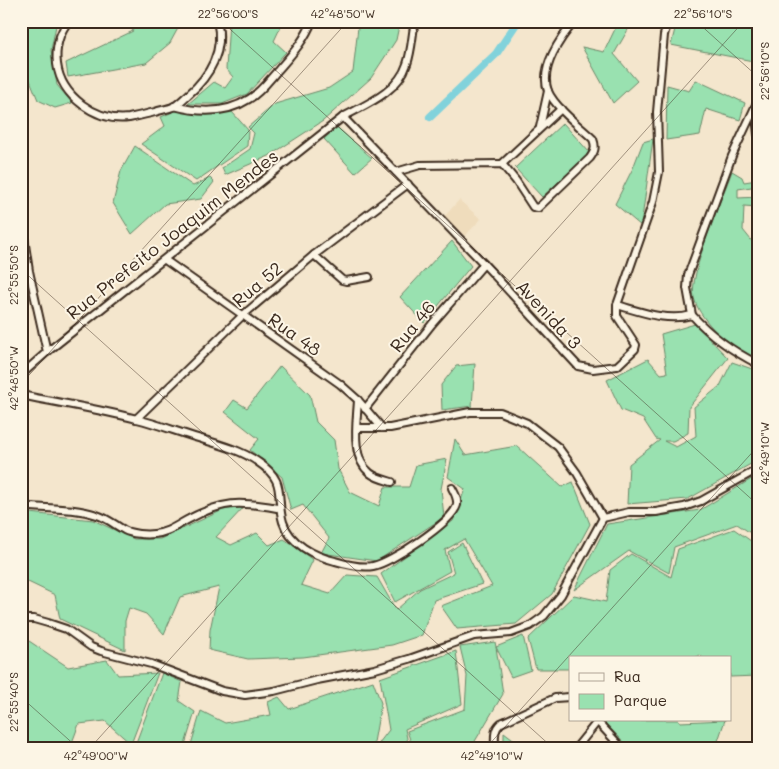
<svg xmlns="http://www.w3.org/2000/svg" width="779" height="769" font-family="Mali,sans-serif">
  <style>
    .built { fill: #efdcbc }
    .green { fill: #99e1b0; stroke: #6a8667 }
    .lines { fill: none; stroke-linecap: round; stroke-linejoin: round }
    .canal { stroke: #81d2db; stroke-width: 8 }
    .street-casing { stroke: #3b2a1e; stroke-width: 10 }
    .street { stroke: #fcf5e5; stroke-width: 6 }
    .ticks { fill: none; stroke: #3b2a1e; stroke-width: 1; stroke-opacity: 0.45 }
    .labels { text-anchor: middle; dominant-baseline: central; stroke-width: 4; stroke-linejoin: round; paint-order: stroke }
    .street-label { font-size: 18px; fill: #3b2a1e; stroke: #fcf5e5 }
    .neatline { fill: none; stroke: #3b2a1e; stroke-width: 2 }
    .ticks-label { font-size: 12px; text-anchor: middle; fill: #3b2a1e }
  </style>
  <rect width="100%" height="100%" fill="#f4e6cd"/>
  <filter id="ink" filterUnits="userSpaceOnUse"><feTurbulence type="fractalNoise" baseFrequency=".02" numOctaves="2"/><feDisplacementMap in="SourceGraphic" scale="10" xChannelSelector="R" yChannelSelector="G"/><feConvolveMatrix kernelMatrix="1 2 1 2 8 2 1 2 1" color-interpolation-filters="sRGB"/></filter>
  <g filter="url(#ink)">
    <polygon class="built" points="459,200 481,219 465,236 444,217"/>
    <g class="green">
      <polygon points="34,21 57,21 51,50 57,85 72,103 55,108 38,100 21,58 21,30 24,30"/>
      <polygon points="127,21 182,21 170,43 146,63 68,77 66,63 133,31"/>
      <polygon points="229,21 281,21 282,24 274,41 286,52 247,94 222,104 188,104 214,82 225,88 233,77 226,69"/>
      <polygon points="357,21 400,21 396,40 371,78 323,121 269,156 225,175 222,168 250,149 254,133 248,127 275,104 329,88 353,72 358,27"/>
      <polygon points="610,21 633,21 614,54 637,81 613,103 582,47 604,52 615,29"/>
      <polygon points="677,21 732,21 737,25 750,21 758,21 758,24 752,25 751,30 758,34 758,62 671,45"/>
      <polygon points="696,80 745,103 740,120 706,109 700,135 666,140 667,85 689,91"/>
      <polygon points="175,111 232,112 248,130 247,146 196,181 141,144 165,126 161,117"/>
      <polygon points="563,123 590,153 542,197 515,168"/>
      <polygon points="337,127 372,158 355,173 324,139"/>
      <polygon points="653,139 641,226 615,204 633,168 643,142"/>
      <polygon points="135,146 193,186 210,178 214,182 201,199 165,204 132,234 113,203 121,171"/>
      <path d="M732 171 742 177 744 182 757 180 758 186 738 189V198L758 197V207L744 206 743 230 755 245H758V359C741 354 729 345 717 333 707 322 698 312 694 298 688 275 723 196 732 171Z"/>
      <polygon points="452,241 471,266 424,323 400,297"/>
      <polygon points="695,324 728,358 689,407 688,433 673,441 664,441 676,447 696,436 694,407 720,386 732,362 758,371 758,460 688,499 627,504 629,464 660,440 656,439 643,419 621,410 607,380 648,359 661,374 667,373 661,334"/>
      <polygon points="475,364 472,406 442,410 441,385 456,366"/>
      <polygon points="280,366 310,395 316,422 334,440 338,469 350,492 379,506 385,487 409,487 416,465 447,459 441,489 444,517 377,561 321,553 329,538 303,505 291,510 282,477 250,450 259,439 225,412 234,400 247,408"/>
      <polygon points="455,439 465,455 517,446 562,487 573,482 590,524 552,594 516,624 457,629 441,606 492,586 464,539 445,550 450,571 395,602 381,574 453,521 465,489 448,477"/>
      <polygon points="758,475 758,538 737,524 674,547 669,573 629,551 574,590 607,524 700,510"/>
      <polygon points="244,507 216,537 231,545 257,533 269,545 284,539 313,560 301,585 330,594 347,575 377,577 396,610 420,589 454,573 448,552 462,543 482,584 434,600 422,635 392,645 303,657 248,659 209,650 210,630 219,587 180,597 164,634 146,614 129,608 125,621 125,650 60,619 55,595 26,581 21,564 21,512 93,520 134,539 160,539 223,510"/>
      <polygon points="734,529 758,546 758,676 730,677 730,658 703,658 700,655 695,658 570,658 570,669 536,669 528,639 574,595 606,602 610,570 631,554 671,577 678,549"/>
      <polygon points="523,636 531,670 511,677 496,647 503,694 471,748 413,748 407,731 465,709 467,676 460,647 495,642 496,647"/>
      <polygon points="26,639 68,667 107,660 118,675 158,673 131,744 105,721 79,724 70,748 21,748 21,643"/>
      <polygon points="456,651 462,704 405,729 409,748 382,748 379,743 389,730 380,678"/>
      <polygon points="162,673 182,682 179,701 195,712 184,748 134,748"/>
      <polygon points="373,681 381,703 373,748 190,748 201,711 225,723 271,715 268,702 279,697 289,709"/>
      <polygon points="601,720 679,720 680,722 725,720 718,741 701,746 700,748 630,748"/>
      <polygon points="504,732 525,748 504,748"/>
    </g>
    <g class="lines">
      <polyline class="canal" points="430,117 496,54 518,21"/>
      <g class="street-casing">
        <g id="street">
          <path d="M69 21C59 32 55 49 57 64 61 96 96 122 129 118 138 116 147 114 155 112 161 110 168 109 173 107 179 104 184 98 188 95 210 76 225 50 217 21"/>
          <polyline points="758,101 755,107 758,134"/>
          <path d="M174 106C200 113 226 114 249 99 261 92 270 79 279 69 292 54 305 40 312 21"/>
          <polyline points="343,117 484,264 578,366 593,369 617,366 635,349 636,345 617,316 617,305 653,202 659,172 657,112 664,35 668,21"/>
          <polyline points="540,127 548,91"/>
          <polyline points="21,146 21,161"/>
          <polyline points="502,164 561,109"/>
          <path d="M396 172 420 165 502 164 516 181 533 207 538 208 590 158C595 151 596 147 593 139 580 127 554 106 548 91 539 68 561 37 575 21"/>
          <polyline points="21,218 29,271 47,352"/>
          <polyline points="314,255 342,280 346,281 369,277"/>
          <polyline points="165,260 340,384 358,400 382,428"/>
          <path d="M617 305C642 312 667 322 692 315L687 288 688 275 732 156 755 107"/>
          <path d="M692 315C712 337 732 351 758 364"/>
          <path d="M21 375 47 352 343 117C367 104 398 92 407 64 412 50 412 35 415 21"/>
          <path d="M21 395C59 403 99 409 137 419 157 424 178 432 198 438 218 444 241 450 258 462 288 482 275 495 283 522 290 544 314 556 335 561 345 564 362 568 373 566 390 563 452 523 457 505 458 498 455 494 452 488"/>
          <path d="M358 400C357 422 350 457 370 473 376 478 385 480 392 482"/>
          <polyline points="365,409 432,324 484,264"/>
          <polyline points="136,419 242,316 314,255 408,184"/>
          <polyline points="357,428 390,428 470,412 500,412 527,423 558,447 577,473 603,518"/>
          <path d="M21 506C46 509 73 507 97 515 107 518 115 525 124 530 132 534 145 535 154 534 168 533 177 525 189 519 223 501 239 501 277 508L280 507"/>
          <polyline points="21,619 34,619 48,623 66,629 91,647 101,651 151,664 222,691 245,695 274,691 317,680 375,669 409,659 474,636 511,633 530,626 544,616 561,595 603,518 629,512 656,512 684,507 701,501 758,469"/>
          <polyline points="596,720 622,748"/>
          <path d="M495 748C495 738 493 730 501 723L555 698 570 697"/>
          <polyline points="576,748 597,722"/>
        </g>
      </g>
      <use href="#street" class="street"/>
    </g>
  </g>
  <path class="ticks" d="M221 21 758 505M696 21 758 77M21 269 553 748M21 384 348 21M21 697 78 748M90 748 744 21M486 748 758 446"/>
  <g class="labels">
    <g class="street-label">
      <text transform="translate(172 234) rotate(-38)">Rua Prefeito Joaquim Mendes</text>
      <text transform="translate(257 284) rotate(-40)">Rua 52</text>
      <text transform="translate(549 314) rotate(47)">Avenida 3</text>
      <text transform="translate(412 326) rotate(-51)">Rua 46</text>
      <text transform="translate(295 334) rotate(35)">Rua 48</text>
    </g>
  </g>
  <rect width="779" height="769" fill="none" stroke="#fcf5e5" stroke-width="55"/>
  <rect x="569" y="656" width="162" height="65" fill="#fcf5e5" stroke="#afa495"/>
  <rect x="579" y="673" width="25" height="8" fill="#fcf5e5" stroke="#afa495"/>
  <text x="614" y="682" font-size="15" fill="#3b2a1e">Rua</text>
  <rect x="579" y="694" width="25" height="15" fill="#99e1b0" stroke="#afa495"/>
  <text x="614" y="706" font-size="15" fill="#3b2a1e">Parque</text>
  <rect x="28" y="28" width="724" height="714" class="neatline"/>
  <g class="ticks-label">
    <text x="228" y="18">22°56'00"S</text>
    <text x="343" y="18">42°48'50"W</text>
    <text x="703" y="18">22°56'10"S</text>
    <text transform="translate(765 71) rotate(-90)" y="4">22°56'10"S</text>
    <text transform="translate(14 275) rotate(-90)" y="4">22°55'50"S</text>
    <text transform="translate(14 378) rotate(-90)" y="4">42°48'50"W</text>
    <text transform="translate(765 453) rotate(-90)" y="4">42°49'10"W</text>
    <text transform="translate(14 702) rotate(-90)" y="4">22°55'40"S</text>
    <text x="96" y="760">42°49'00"W</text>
    <text x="492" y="760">42°49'10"W</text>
  </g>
</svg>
